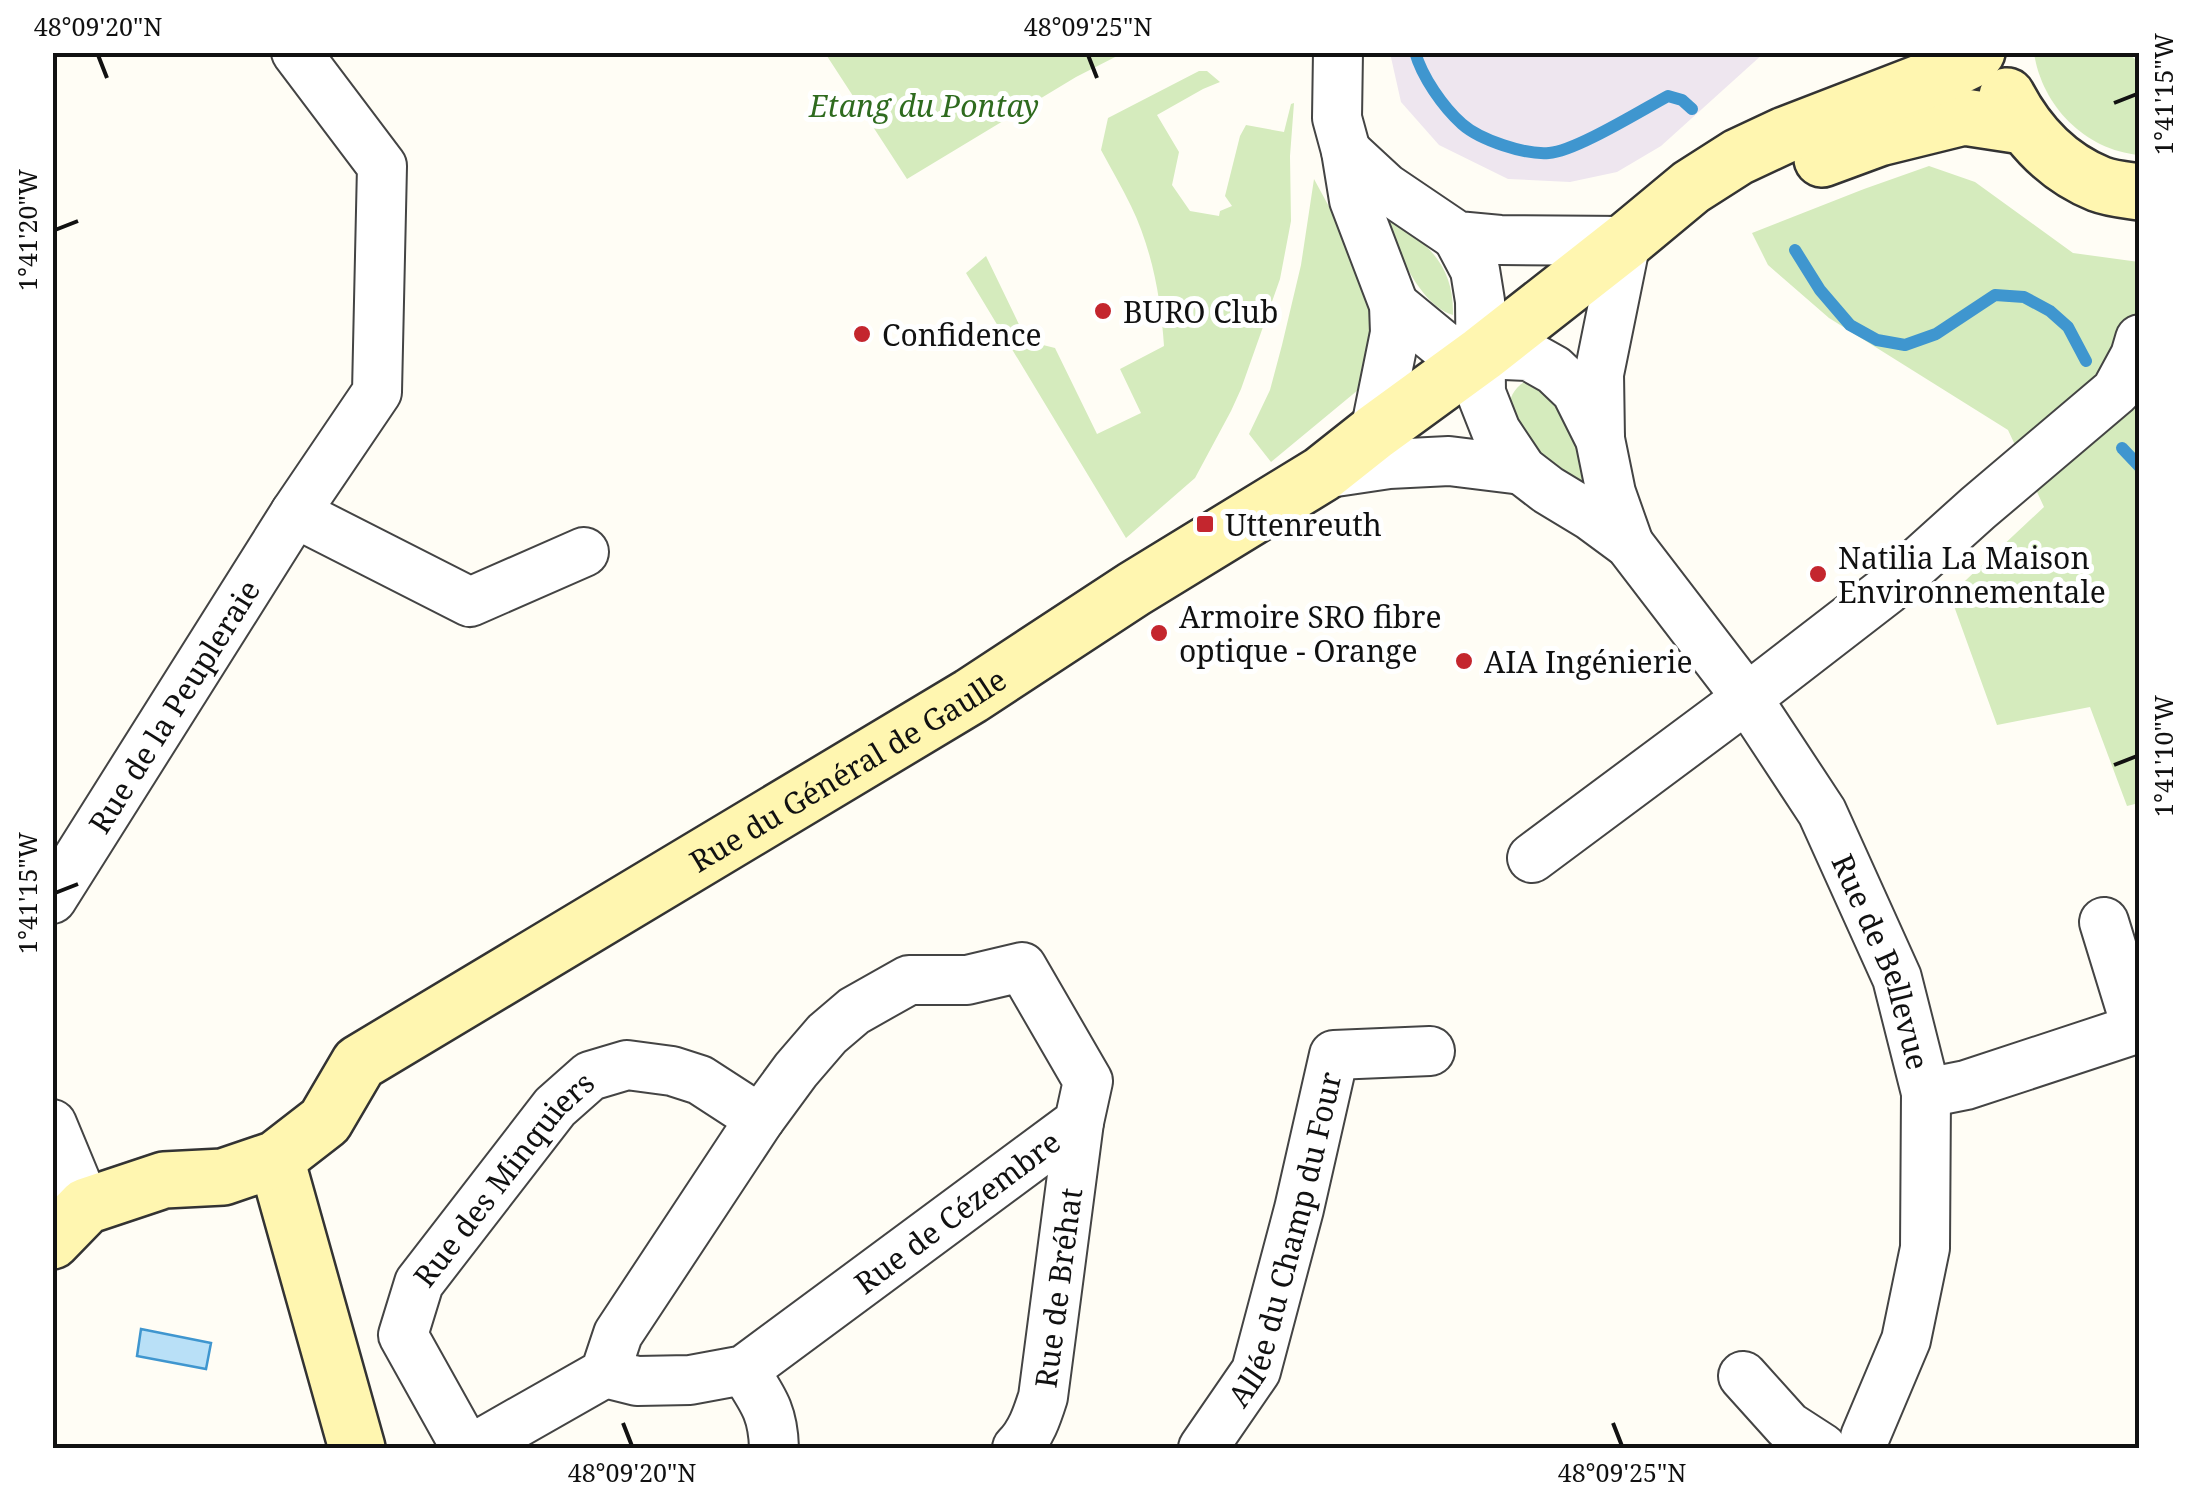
<svg xmlns="http://www.w3.org/2000/svg" width="2192" height="1501" font-family="'Noto Serif',serif">
  <style>
    .industrial { fill: #eee6ef }
    .green { fill: #d5ebbd }
    .water { fill: #b9e0f7; stroke: #3f96cf; stroke-width: 2.5 }
    .lines { fill: none; stroke-linecap: round; stroke-linejoin: round }
    .stream { stroke: #3f96cf; stroke-width: 12 }
    .street-casing { stroke: #444; stroke-width: 52 }
    .secondary-casing { stroke: #333; stroke-width: 60 }
    .street { stroke: #fff; stroke-width: 48 }
    .secondary { stroke: #fff6b0; stroke-width: 55 }
    .ticks { fill: none; stroke: #111; stroke-width: 4 }
    .poi-dot { fill: #c4262e; stroke: #fff; stroke-width: 4 }
    .labels { text-anchor: middle; dominant-baseline: central; stroke-width: 10; stroke-linejoin: round; paint-order: stroke }
    .park-label { font-size: 30px; font-style: italic; fill: #2f6b1f; stroke: #fff }
    .poi-label { font-size: 30px; fill: #111; stroke: #fff; text-anchor: start }
    .street-label { font-size: 30px; fill: #111; stroke: #fff }
    .neatline { fill: none; stroke: #111; stroke-width: 4 }
    .ticks-label { font-size: 25px; text-anchor: middle; fill: #111 }
  </style>
  <rect width="100%" height="100%" fill="#fffdf5"/>
  <polygon class="industrial" points="1390,53 1390,52 1764,53 1661,146 1617,172 1570,182 1508,179 1439,145 1401,102"/>
  <g class="green">
    <polygon points="825,53 1123,53 1076,77 907,179"/>
    <path d="M2034 53H2127L2139 62V155C2085 150 2042 106 2034 53Z"/>
    <path d="M1199 71H1207L1220 82 1203 89 1157 115 1179 152 1172 185 1190 211 1219 216 1220 211 1232 206 1225 196 1240 136 1246 125 1284 132 1291 104 1294 103 1290 156 1291 221 1280 279 1241 389 1231 411 1195 478 1126 538 966 273 986 256 1027 341 1055 348 1097 434 1141 413 1120 369 1164 346C1161 299 1152 249 1131 206 1122 187 1111 169 1101 150L1108 118Z"/>
    <polygon points="1929,166 1975,182 2073,253 2139,262 2139,803 2127,806 2090,707 1997,725 1950,595 2044,507 2008,430 1829,318 1768,265 1752,233 1864,189"/>
    <polygon points="1314,179 1366,275 1378,312 1374,369 1358,390 1271,462 1249,434 1270,390 1282,345 1301,265"/>
    <path d="M1389 217C1428 244 1454 265 1453 315 1420 305 1399 253 1387 224Z"/>
    <path d="M1524 382 1539 383 1562 401 1598 495C1576 481 1550 468 1530 450 1510 434 1498 399 1524 382Z"/>
  </g>
  <polygon class="water" points="141,1329 211,1343 206,1369 137,1356"/>
  <g class="lines">
    <g class="stream">
      <path d="M1415 52C1422 77 1443 107 1462 124 1480 140 1525 155 1549 153 1574 152 1642 110 1668 96L1682 100 1692 109"/>
      <polyline points="1795,250 1820,290 1850,325 1877,340 1905,345 1936,334 1995,295 2024,297 2050,311 2068,327 2086,361"/>
      <polyline points="2122,448 2140,467"/>
    </g>
    <g class="street-casing">
      <g id="street">
        <polyline points="1338,52 1337,118 1346,151 1354,200 1394,305 1395,333 1375,432"/>
        <polyline points="1346,151 1386,188 1457,236 1500,240 1626,241 1599,374 1600,439"/>
        <path id="s1" d="M1457 236 1475 270 1480 301 1481 393 1496 431 1522 470 1548 490 1591 516 1629 544 1747 698 1822 812 1897 978 1926 1093 1925 1248 1906 1340 1865 1437"/>
        <polyline points="1394,305 1445,347 1482,354 1529,356 1554,370 1576,391 1600,439 1611,493 1629,544"/>
        <polyline points="1322,474 1389,464 1449,461 1522,470"/>
        <polyline points="295,513 470,602 584,552"/>
        <polyline points="1532,858 1747,698 1887,590 1978,508 2116,391 2135,356 2140,339"/>
        <path id="s2" d="M52 899 295 513 377 392 382 166 296 52"/>
        <polyline points="1926,1093 1966,1085 2130,1031 2131,1010 2104,922"/>
        <polyline points="52,1124 86,1206"/>
        <path d="M744 1370C763 1400 773 1412 774 1448"/>
        <polyline points="1743,1376 1788,1426 1822,1448"/>
        <path id="s3" d="M466 1448 403 1335 419 1283 555 1107 590 1076 627 1065 672 1071 700 1080 760 1119"/>
        <polyline points="473,1448 605,1373 618,1334 760,1119 796,1070 827,1034 854,1011 909,980 967,980 1022,967 1088,1081 1079,1122 744,1370 690,1380 637,1381 605,1373"/>
        <path id="s4" d="M1017 1448C1031 1434 1037 1416 1043 1397L1079 1122"/>
        <path id="s5" d="M1203 1448 1256 1371 1299 1209 1334 1055 1430 1051"/>
      </g>
    </g>
    <g class="secondary-casing">
      <g id="secondary">
        <path d="M2007 96C2028 136 2057 167 2099 184 2112 189 2127 190 2140 192"/>
        <polyline points="1822,159 1879,138 1964,117 2023,126"/>
        <polyline points="276,1159 357,1448"/>
        <path id="s6" d="M52 1241 86 1206 164 1180 223 1177 276 1159 325 1121 359 1063 971 696 1134 589 1322 474 1375 432 1482 354 1626 241 1691 187 1738 157 1785 135 1938 76 1969 61 1977 52"/>
      </g>
    </g>
    <use href="#street" class="street"/>
    <use href="#secondary" class="secondary"/>
  </g>
  <path class="ticks" d="M98 55 107 78M1088 55 1097 78M2114 103 2137 94M55 230 78 221M2114 765 2137 756M55 893 78 884M623 1423 632 1446M1613 1423 1622 1446"/>
  <g class="poi-dot">
    <circle cx="1103" cy="311" r="10"/>
    <circle cx="862" cy="334" r="10"/>
    <rect x="1195" y="514" width="20" height="20" rx="5"/>
    <circle cx="1818" cy="574" r="10"/>
    <circle cx="1159" cy="633" r="10"/>
    <circle cx="1464" cy="661" r="10"/>
  </g>
  <g class="labels">
    <g class="park-label">
      <text x="924" y="105">Etang du Pontay</text>
    </g>
    <g class="poi-label">
      <text x="1123" y="311">BURO Club</text>
      <text x="882" y="334">Confidence</text>
      <text x="1225" y="524">Uttenreuth</text>
      <text x="1838" y="557">Natilia La Maison<tspan x="1838" dy="34">Environnementale</tspan></text>
      <text x="1179" y="616">Armoire SRO fibre<tspan x="1179" dy="34">optique - Orange</tspan></text>
      <text x="1484" y="661">AIA Ingénierie</text>
    </g>
    <g class="street-label">
      <text stroke="none"><textPath href="#s2" startOffset="228">Rue de la Peupleraie</textPath></text>
      <text stroke="none"><textPath href="#s6" startOffset="945">Rue du Général de Gaulle</textPath></text>
      <text stroke="none"><textPath href="#s1" startOffset="872">Rue de Bellevue</textPath></text>
      <text stroke="none"><textPath href="#s3" startOffset="318">Rue des Minquiers</textPath></text>
      <text transform="translate(957 1212) rotate(-37)">Rue de Cézembre</text>
      <text stroke="none"><textPath href="#s5" startOffset="228">Allée du Champ du Four</textPath></text>
      <text stroke="none"><textPath href="#s4" startOffset="168">Rue de Bréhat</textPath></text>
    </g>
  </g>
  <rect width="2192" height="1501" fill="none" stroke="#ffffff" stroke-width="110"/>
  <rect x="55" y="55" width="2082" height="1391" class="neatline"/>
  <g class="ticks-label">
    <text x="98" y="36">48°09'20"N</text>
    <text x="1088" y="36">48°09'25"N</text>
    <text transform="translate(2164 94) rotate(-90)" y="9">1°41'15"W</text>
    <text transform="translate(28 230) rotate(-90)" y="9">1°41'20"W</text>
    <text transform="translate(2164 756) rotate(-90)" y="9">1°41'10"W</text>
    <text transform="translate(28 893) rotate(-90)" y="9">1°41'15"W</text>
    <text x="632" y="1482">48°09'20"N</text>
    <text x="1622" y="1482">48°09'25"N</text>
  </g>
</svg>
